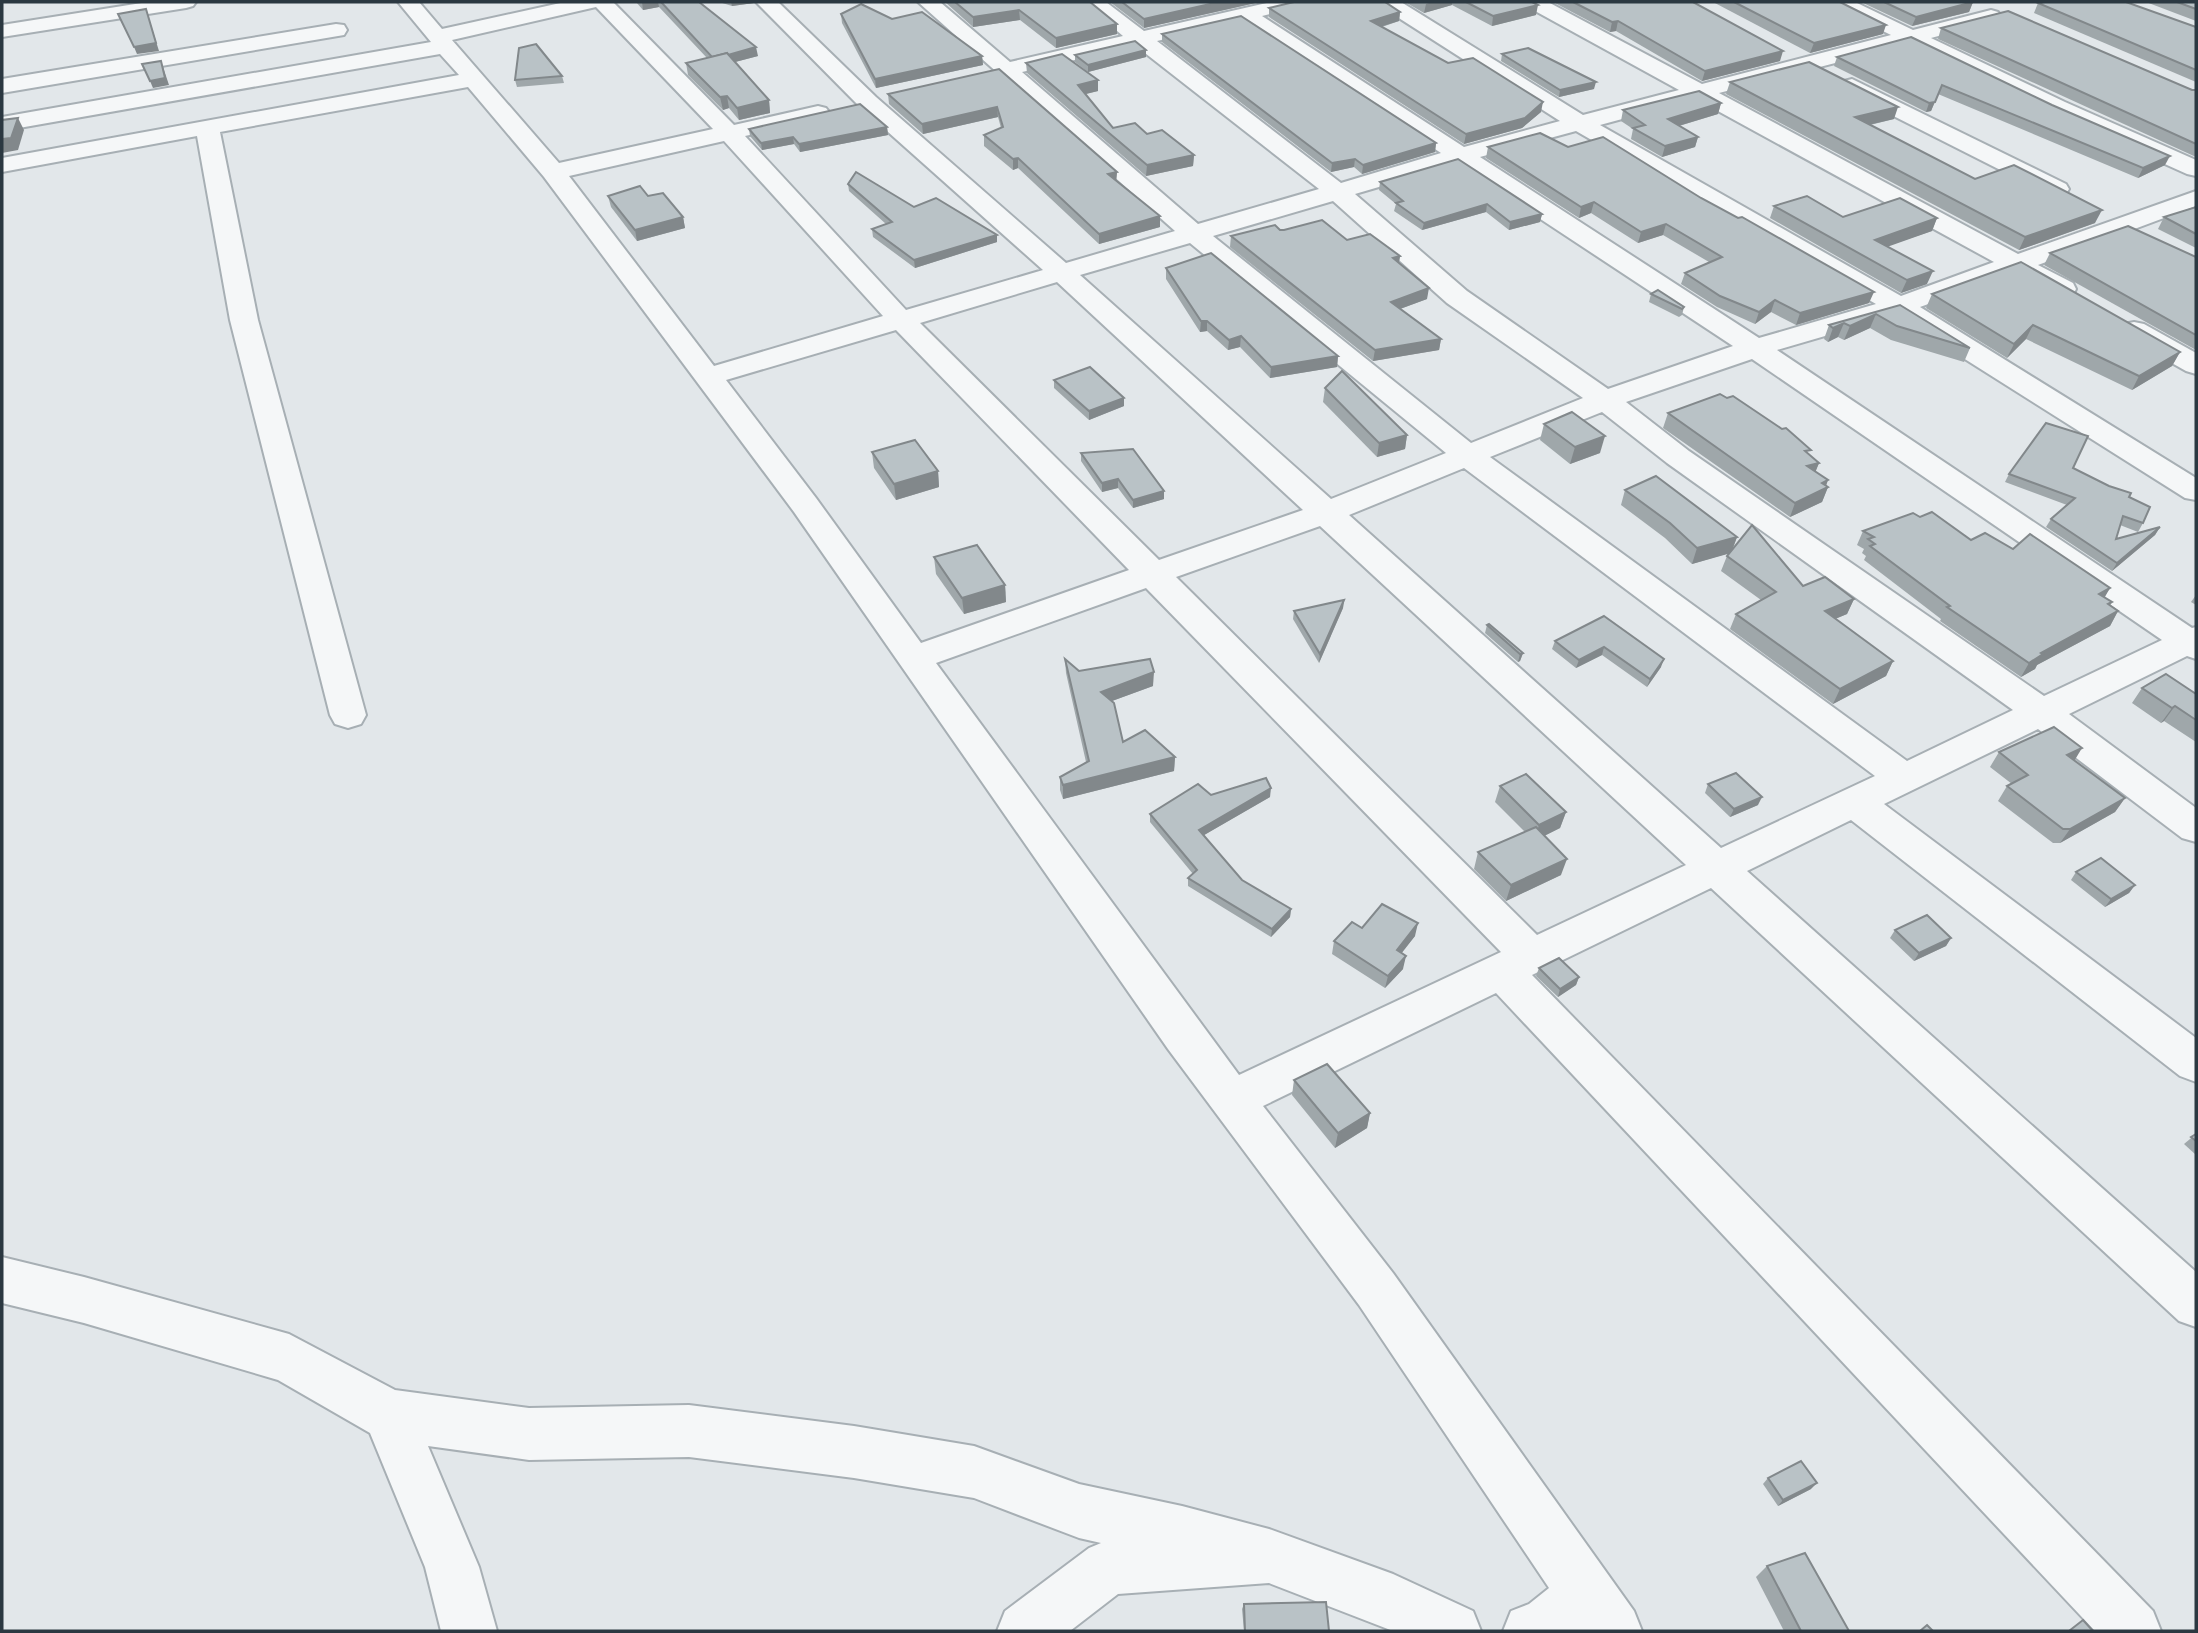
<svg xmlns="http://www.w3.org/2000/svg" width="2198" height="1633" font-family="'Fira Sans Condensed',sans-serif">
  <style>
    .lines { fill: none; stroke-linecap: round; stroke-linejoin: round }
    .street-casing { stroke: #a7afb4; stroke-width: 4 }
    .street { fill: #f5f7f8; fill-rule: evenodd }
    .wall { fill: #9fa7aa }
    .shaded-wall { fill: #82888b }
    .building { fill: #b9c2c6; stroke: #82888b; stroke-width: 2 }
  </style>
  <rect width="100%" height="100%" fill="#e2e7ea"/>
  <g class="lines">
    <g class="street-casing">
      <g id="street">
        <polygon points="148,2 196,2 193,6 186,8 2,37 2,25"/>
        <path d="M398 2H419L442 29 565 2H613L734 125 818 106 826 108 830 113 826 118 745 136 906 310 1043 270 860 107 756 2H778L876 97 1066 263 1175 231 918 2H940L1010 62 1123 36 1083 2H1106L1144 31 1271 2H1307L1304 6 1262 16 1464 147 1560 121 1380 6 1377 2H1401L1583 115 1679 90 1526 6 1523 2H1548L1702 84 1891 35 1832 6 1829 2H1855L1913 30 1991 10 1998 12 2001 16 1998 20 1931 38 2065 102 2196 160V176L2187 174 2049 112 1909 44 1719 93 2018 254 2196 191V206L2038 265 2073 283 2076 289 2073 295C2052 300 2032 283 2014 273L1920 307 2196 478V500L2185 498 1892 313 1890 317 1777 350 2192 628 2196 627V659L2187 656 2069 714 2196 808V842L2182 838 2038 729 1884 804 2196 1038V1082L2180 1076 1851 820 1747 871 2196 1272V1327L2179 1321 1711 888 1532 975 2153 1611 2161 1631H2095L1496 993 1263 1106 1393 1273 1634 1611 1642 1631H1503L1511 1611 1529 1604 1549 1588 1359 1305 1168 1049 794 512 544 177 468 87 220 132 258 320 366 715 361 724 348 728 335 724 330 715 230 320 197 136 2 172V158L459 75 440 54 2 131V117L431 42ZM596 7 713 129 559 163 452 40ZM1241 21 1441 153 1341 183 1157 41ZM1136 46 1319 189 1198 224 1022 72ZM1696 99 1994 262 1901 296 1600 125ZM1576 131 1876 304 1759 338 1480 157ZM724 141 883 316 714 366 569 176ZM1457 164 1733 346 1608 389 1467 291 1355 194ZM1333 201 1447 303 1583 398 1471 443 1213 236ZM1190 243 1446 453 1331 499 1080 275ZM1057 282 1303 510 1159 560 920 323ZM896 330 1129 570 921 643 816 498 726 380ZM1752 359 2162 640 2044 696 1689 451 1626 402ZM1602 412 1667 463 2013 710 1907 761 1490 457ZM1464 468 1875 776 1721 848 1349 515ZM1320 526 1686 865 1537 935 1176 577ZM1146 588 1501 952 1239 1075 936 663Z"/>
        <polygon points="336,24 344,25 347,30 344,35 2,93 2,79"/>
        <polygon points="1852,79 2066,184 2069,189 2066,194 2057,196 2048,194 1844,91 1841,86 1844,81"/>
        <polygon points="2134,322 2144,324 2196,353 2196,374 2186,371 2124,336 2120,330 2124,324"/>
        <polygon points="2,1257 84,1277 289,1334 395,1390 529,1408 689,1405 854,1426 974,1446 1079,1484 1182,1506 1269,1529 1393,1574 1473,1611 1481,1631 1393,1631 1269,1583 1118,1594 1070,1631 997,1631 1005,1611 1089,1548 1101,1543 1079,1538 974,1498 854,1478 689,1457 529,1460 428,1446 479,1567 497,1631 441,1631 425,1567 370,1433 278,1380 84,1323 2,1303"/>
      </g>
    </g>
    <use href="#street" class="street"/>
  </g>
  <g class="wall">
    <polygon points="636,2 699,2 758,56 735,62 769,100 770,113 739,120 729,108 723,110 688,75 686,63 707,58 659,7 643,10"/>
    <polygon points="719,2 754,2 754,3 732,6"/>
    <polygon points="945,2 1090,2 1117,34 1056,48 1020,20 973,27"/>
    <polygon points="1110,2 1260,2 1144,28"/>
    <polygon points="1405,2 1532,2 1536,15 1492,26 1452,5 1424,13"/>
    <polygon points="1553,2 1693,2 1780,61 1702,81 1616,31 1610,32"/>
    <polygon points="1713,2 1840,2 1883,34 1810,53"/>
    <polygon points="1861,2 1973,2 1969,12 1912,26"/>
    <polygon points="2146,2 2196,2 2196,21"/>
    <polygon points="2038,3 2196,27 2196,82 2034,13"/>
    <polygon points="1269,8 1400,12 1399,21 1382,27 1448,63 1541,112 1522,128 1464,144 1269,17"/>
    <polygon points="841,14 892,19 982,56 983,65 876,88 842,23"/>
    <polygon points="1941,28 2196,90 2196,157 1938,39"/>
    <polygon points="1162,34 1436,143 1435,152 1362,174 1354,167 1331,172 1162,42"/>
    <polygon points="1911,37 2165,165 2138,178 1938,94 1931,111 1926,112 1834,66 1837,57"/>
    <polygon points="1502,54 1594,89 1559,97 1501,61"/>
    <polygon points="1075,55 1146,57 1088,72 1075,62"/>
    <polygon points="1026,63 1098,91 1085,94 1113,128 1147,134 1194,155 1193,166 1146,176 1027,73"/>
    <polygon points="999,69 1117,172 1116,181 1160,216 1160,227 1099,244 1018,168 1013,170 984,146 984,135 1001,128 998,117 923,134 889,104 888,94"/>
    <polygon points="562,76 564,83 517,87 515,80"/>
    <polygon points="1730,82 1894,119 1870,125 1975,179 2095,223 2019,250 1726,94"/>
    <polygon points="1721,103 1718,114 1679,126 1698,137 1695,147 1662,157 1631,139 1633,129 1621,121 1623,110"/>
    <polygon points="887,127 888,135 800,152 794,144 762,150 750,136 749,129"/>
    <polygon points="1488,147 1869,303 1796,325 1771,312 1755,324 1717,307 1681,284 1685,273 1709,262 1663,235 1638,243 1591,213 1579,218 1486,158"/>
    <polygon points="1380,182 1542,214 1540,222 1509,230 1486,212 1422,230 1394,211 1396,204 1379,190"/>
    <polygon points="848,184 997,235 997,242 915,268 873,237 872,229 886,224 849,191"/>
    <polygon points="608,196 648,196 683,217 685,228 637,241 611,207"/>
    <polygon points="1774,206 1843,217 1937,218 1932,231 1887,246 1927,284 1901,293 1770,218"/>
    <polygon points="2196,207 2196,248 2158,229 2164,217"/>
    <polygon points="1280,230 1347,240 1400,256 1399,263 1427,299 1400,309 1441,339 1439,350 1373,361 1230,247 1231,236"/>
    <polygon points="2050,253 2196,257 2196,350 2044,265"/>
    <polygon points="1166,268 1338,356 1337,367 1270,378 1240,347 1228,350 1207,331 1200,332 1166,279"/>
    <polygon points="1651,294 1684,307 1682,315 1679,317 1649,302"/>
    <polygon points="1932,294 2180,352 2172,366 2132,390 2026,339 2007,358 1926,308"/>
    <polygon points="1900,305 1970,348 1964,362 1891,340 1870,328 1844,340 1838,337 1828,342 1824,339 1829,325"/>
    <polygon points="1054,380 1124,406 1089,420 1054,388"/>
    <polygon points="1325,388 1407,435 1405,449 1377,457 1323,402"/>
    <polygon points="1668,413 1809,455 1819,463 1815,472 1828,487 1822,502 1790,517 1663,428"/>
    <polygon points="1544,424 1600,453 1570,464 1540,440"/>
    <polygon points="872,452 938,471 939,487 896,500 874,468"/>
    <polygon points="1081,453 1164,491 1164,499 1133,508 1118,488 1102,492 1081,461"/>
    <polygon points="2073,468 2129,497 2143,523 2138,532 2120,525 2116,539 2160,527 2155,535 2112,571 2046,527 2051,519 2067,505 2005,482 2009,474"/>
    <polygon points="1625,490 1737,537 1733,548 1803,586 1854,599 1847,614 1835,619 1893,661 1886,676 1833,704 1730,629 1736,614 1761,600 1721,571 1727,556 1729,553 1692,564 1665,538 1621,505"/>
    <polygon points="1920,517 1971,540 2013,549 2110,588 2104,597 2112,602 2110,606 2118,611 2110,626 2037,665 2035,669 2021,677 1940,621 1941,619 1864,560 1866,556 1862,553 1864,549 1857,545 1863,531"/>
    <polygon points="934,557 1005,585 1006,602 964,614 936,574"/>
    <polygon points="2196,595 2196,605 2191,602"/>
    <polygon points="1344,600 1343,608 1319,663 1293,619 1294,611"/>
    <polygon points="1604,616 1661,667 1647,687 1602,655 1576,668 1552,649 1555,641"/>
    <polygon points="1487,625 1523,653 1520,661 1518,662 1485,633"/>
    <polygon points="1065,659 1079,671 1153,686 1112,701 1123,742 1175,757 1174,771 1063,799 1060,790 1060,777 1086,762 1066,673"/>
    <polygon points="2142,688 2196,694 2196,742 2164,721 2161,723 2132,703"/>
    <polygon points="1999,752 2074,760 2125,798 2115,812 2060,843 2053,843 1998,801 2007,786 2012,784 1990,767"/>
    <polygon points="1708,784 1758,805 1730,817 1705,793"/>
    <polygon points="1500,786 1566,812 1560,828 1544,836 1561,875 1506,901 1474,869 1478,852 1525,832 1495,802"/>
    <polygon points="1211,795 1270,797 1204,835 1242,880 1291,909 1290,917 1271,937 1188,886 1188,878 1193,874 1150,822 1150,814"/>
    <polygon points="2076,872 2135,885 2129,893 2105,907 2071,880"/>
    <polygon points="1362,928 1415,936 1401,953 1403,969 1385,988 1332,954 1334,941"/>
    <polygon points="1895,930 1951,938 1946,946 1914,961 1890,938"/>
    <polygon points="1539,968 1579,977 1576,985 1558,997 1536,976"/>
    <polygon points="1294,1080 1370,1113 1367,1128 1335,1148 1292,1095"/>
    <polygon points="2196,1134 2196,1155 2184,1144"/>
    <polygon points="1768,1478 1811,1489 1778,1506 1763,1484"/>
    <polygon points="1767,1566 1849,1631 1784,1631 1756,1577"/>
    <polygon points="1244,1604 1329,1631 1244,1631 1242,1609"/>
  </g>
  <g class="shaded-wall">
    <polygon points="642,2 658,2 659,7 643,10"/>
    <polygon points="731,2 754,2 754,3 732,6"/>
    <polygon points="1219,2 1260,2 1144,28 1144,19"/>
    <polygon points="1432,2 1452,2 1452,5 1424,13 1426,4"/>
    <polygon points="1973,2 1969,12 1912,26 1916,17"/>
    <polygon points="1538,5 1536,15 1492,26 1493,16"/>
    <polygon points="146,9 159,51 137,54 134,47"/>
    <polygon points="1019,10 1020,20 973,27 973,17"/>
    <polygon points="1400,12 1399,21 1370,30 1371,21"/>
    <polygon points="1618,21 1616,31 1610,32 1612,22"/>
    <polygon points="1117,24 1117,34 1056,48 1056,38"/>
    <polygon points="1886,25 1883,34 1810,53 1814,43"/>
    <polygon points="756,47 758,56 716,67 714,58"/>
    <polygon points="1146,50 1146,57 1088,72 1088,65"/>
    <polygon points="1783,51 1780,61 1702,81 1705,71"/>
    <polygon points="982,56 983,65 876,88 875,79"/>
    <polygon points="161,61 169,85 153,88 150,81"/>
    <polygon points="1098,80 1098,91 1078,96 1078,85"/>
    <polygon points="1596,82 1594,89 1559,97 1560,90"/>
    <polygon points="1942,85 1931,111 1926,112 1929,103"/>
    <polygon points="727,96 729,108 723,110 720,97"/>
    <polygon points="769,100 770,113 739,120 737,108"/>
    <polygon points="1543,102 1541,112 1522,128 1464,144 1466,134"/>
    <polygon points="1721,103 1718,114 1665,130 1668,119"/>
    <polygon points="997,107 998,117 923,134 922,124"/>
    <polygon points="1898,107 1894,119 1851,129 1855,117"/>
    <polygon points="18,118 24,130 18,150 2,153 2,139"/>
    <polygon points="887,127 888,135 800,152 799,144"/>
    <polygon points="793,137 794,144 762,150 761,143"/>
    <polygon points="1698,137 1695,147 1662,157 1665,146"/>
    <polygon points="1436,143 1435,152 1362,174 1363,165"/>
    <polygon points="1194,155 1193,166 1146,176 1147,165"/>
    <polygon points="2170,156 2165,165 2138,178 2143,168"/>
    <polygon points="1018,158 1018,168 1013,170 1013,159"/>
    <polygon points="1355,159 1354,167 1331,172 1332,163"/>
    <polygon points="1117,172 1116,183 1108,174"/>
    <polygon points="1594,202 1591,213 1579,218 1581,207"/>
    <polygon points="1487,204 1486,212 1422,230 1424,223"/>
    <polygon points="2102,210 2095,223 2019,250 2025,237"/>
    <polygon points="1542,214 1540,222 1509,230 1510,222"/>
    <polygon points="1160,216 1160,227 1099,244 1099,234"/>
    <polygon points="683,217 685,228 637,241 635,230"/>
    <polygon points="1937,218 1932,231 1870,253 1875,240"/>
    <polygon points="1666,224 1663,235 1638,243 1641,232"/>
    <polygon points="997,235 997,242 915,268 914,260"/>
    <polygon points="1400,256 1398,267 1393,258"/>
    <polygon points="1933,271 1927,284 1901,293 1907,280"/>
    <polygon points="1429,288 1427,299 1389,313 1391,302"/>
    <polygon points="1874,292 1869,303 1796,325 1800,313"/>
    <polygon points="1775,300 1771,312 1755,324 1759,312"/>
    <polygon points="1876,314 1870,328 1844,340 1850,326"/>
    <polygon points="1201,321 1207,321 1207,331 1200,332"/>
    <polygon points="1844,323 1838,337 1828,342 1833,328"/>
    <polygon points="2033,325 2026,339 2007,358 2014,344"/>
    <polygon points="1241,336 1240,347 1228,350 1229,340"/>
    <polygon points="1441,339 1439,350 1373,361 1375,350"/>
    <polygon points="2180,352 2172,366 2132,390 2139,376"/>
    <polygon points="1338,356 1337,367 1270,378 1271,367"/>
    <polygon points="1124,398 1124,406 1089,420 1089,411"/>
    <polygon points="1407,435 1405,449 1377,457 1379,443"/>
    <polygon points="1605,436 1600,453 1570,464 1575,447"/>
    <polygon points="1819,463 1813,478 1807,466"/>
    <polygon points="938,471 939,487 896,500 894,484"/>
    <polygon points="1118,479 1118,488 1102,492 1102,483"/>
    <polygon points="1828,480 1825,489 1828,487 1822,502 1790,517 1795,503 1822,483"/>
    <polygon points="1164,491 1164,499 1133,508 1133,500"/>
    <polygon points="2160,527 2155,535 2112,571 2117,563"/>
    <polygon points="1737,537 1731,553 1692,564 1697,548"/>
    <polygon points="1005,585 1006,602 964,614 962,598"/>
    <polygon points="2110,588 2102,602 2099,594"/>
    <polygon points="1854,599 1847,614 1818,626 1825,611"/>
    <polygon points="1344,600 1343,608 1319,663 1320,654"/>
    <polygon points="2118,611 2110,626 2037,665 2035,669 2021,677 2029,663 2041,653"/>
    <polygon points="1604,647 1602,655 1576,668 1579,660"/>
    <polygon points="1523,653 1520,661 1518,662 1520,654"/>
    <polygon points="1664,659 1661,667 1647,687 1650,679"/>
    <polygon points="1893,661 1886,676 1833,704 1840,689"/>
    <polygon points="1154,672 1153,686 1101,705 1101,692"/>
    <polygon points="2175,706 2164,721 2161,723 2172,708"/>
    <polygon points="2082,748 2073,763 2067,755"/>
    <polygon points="1175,757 1174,771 1063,799 1063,785"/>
    <polygon points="1271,788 1270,797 1199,838 1199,830"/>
    <polygon points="1762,797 1758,805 1730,817 1734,809"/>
    <polygon points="2125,798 2115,812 2060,843 2070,829"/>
    <polygon points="1566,812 1560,828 1534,841 1539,825"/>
    <polygon points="1567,859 1561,875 1506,901 1511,885"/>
    <polygon points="2135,885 2129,893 2105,907 2111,899"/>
    <polygon points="1291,909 1290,917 1271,937 1272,929"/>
    <polygon points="1418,923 1415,936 1394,963 1397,950"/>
    <polygon points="1951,938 1946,946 1914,961 1919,953"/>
    <polygon points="1406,956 1403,969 1385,988 1388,976"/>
    <polygon points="1579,977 1576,985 1558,997 1560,989"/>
    <polygon points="1370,1113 1367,1128 1335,1148 1338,1133"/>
    <polygon points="1817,1483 1811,1489 1778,1506 1783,1500"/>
  </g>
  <g class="building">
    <polygon points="661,2 699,2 756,47 728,55 727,53 712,57"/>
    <polygon points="955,2 1090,2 1117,24 1056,38 1019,10 973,17"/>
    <polygon points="1122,2 1219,2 1144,19"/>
    <polygon points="1294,2 1385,2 1400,12 1371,21 1448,63 1473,58 1543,102 1525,118 1466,134 1269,8"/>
    <polygon points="1466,2 1532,2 1538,5 1493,16"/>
    <polygon points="1573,2 1693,2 1783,51 1705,71 1618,21 1612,22"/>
    <polygon points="1734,2 1840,2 1886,25 1814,43"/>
    <polygon points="1884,2 1973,2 1916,17"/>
    <polygon points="2045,2 2126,2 2196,27 2196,70 2038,3"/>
    <polygon points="2177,2 2196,2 2196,9"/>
    <polygon points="861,4 892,19 922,12 982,56 875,79 841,14"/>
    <polygon points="146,9 156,43 134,47 118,14"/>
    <polygon points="2008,11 2192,90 2196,90 2196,144 1941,28"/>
    <polygon points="1241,16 1436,143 1363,165 1355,159 1332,163 1162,34"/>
    <polygon points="1911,37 2052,105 2170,156 2143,168 1942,85 1935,102 1929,103 1837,57"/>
    <polygon points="1135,41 1146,50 1088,65 1075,55"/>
    <polygon points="536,44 562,76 515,80 519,48"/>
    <polygon points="1528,48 1596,82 1560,90 1502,54"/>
    <polygon points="727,53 769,100 737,108 727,96 720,97 686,63"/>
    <polygon points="1062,54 1098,80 1078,85 1113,128 1135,123 1147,134 1162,130 1194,155 1147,165 1026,63"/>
    <polygon points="161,61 165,78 150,81 142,64"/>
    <polygon points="1809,62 1898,107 1855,117 1975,179 2014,165 2102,210 2025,237 1730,82"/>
    <polygon points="999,69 1117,172 1108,174 1160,216 1099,234 1018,158 1013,159 984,135 1003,127 997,107 922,124 888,94"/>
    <polygon points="1699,91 1721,103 1668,119 1698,137 1665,146 1633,128 1645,125 1623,110"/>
    <polygon points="860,104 887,127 799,144 793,137 761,143 749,129"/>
    <polygon points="18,118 11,138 2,139 2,120"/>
    <polygon points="1540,133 1568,147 1603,137 1701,198 1738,218 1742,217 1874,292 1800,313 1775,300 1759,312 1720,296 1685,273 1722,257 1666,224 1641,232 1594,202 1581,207 1488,147"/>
    <polygon points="1458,159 1542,214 1510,222 1487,204 1424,223 1396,203 1403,201 1380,182"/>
    <polygon points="856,172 914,207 936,198 997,235 914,260 872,229 892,222 848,184"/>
    <polygon points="640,186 648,196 663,193 683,217 635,230 608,196"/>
    <polygon points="1807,196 1843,217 1900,198 1937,218 1875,240 1933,271 1907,280 1774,206"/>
    <polygon points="2196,207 2196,234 2164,217"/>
    <polygon points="1322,220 1347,240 1370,234 1400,256 1393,258 1429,288 1391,302 1441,339 1375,350 1231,236 1275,225 1280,230 1284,230"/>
    <polygon points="2128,226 2196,257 2196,335 2050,253"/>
    <polygon points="1211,253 1338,356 1271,367 1241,336 1229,340 1207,321 1201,321 1166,268"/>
    <polygon points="2021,262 2180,352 2139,376 2033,325 2014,344 1932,294"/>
    <polygon points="1658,290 1684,307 1682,309 1651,294"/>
    <polygon points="1900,305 1970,348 1897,326 1876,314 1850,326 1844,323 1833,328 1829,325"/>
    <polygon points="1090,367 1124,398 1089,411 1054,380"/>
    <polygon points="1342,371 1407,435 1379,443 1325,388"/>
    <polygon points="1720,394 1727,398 1733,396 1782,429 1786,428 1811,450 1805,451 1819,463 1807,466 1828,480 1822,483 1828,487 1795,503 1668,413"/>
    <polygon points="1572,412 1605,436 1575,447 1544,424"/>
    <polygon points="2046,423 2088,436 2073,468 2109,486 2131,493 2129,497 2150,507 2143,523 2123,516 2116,539 2160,527 2117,563 2051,519 2075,498 2009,474"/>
    <polygon points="915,440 938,471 894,484 872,452"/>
    <polygon points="1133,449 1164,491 1133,500 1118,479 1102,483 1081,453"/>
    <polygon points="1656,476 1737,537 1697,548 1670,523 1625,490"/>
    <polygon points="1932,512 1971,540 1985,533 2013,549 2030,534 2110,588 2099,594 2112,602 2108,604 2118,611 2041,653 2043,654 2029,663 1947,607 1950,606 1870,546 1875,544 1868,539 1874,537 1863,531 1913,513 1920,517"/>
    <polygon points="1752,525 1803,586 1825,577 1854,599 1825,611 1893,661 1840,689 1736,614 1776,592 1727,556"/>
    <polygon points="977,545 1005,585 962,598 934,557"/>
    <polygon points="1344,600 1320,654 1294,611"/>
    <polygon points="1604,616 1664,659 1650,679 1604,647 1579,660 1555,641"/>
    <polygon points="1489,624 1523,653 1520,654 1487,625"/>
    <polygon points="1065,659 1079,671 1150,659 1154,672 1101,692 1114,703 1123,742 1145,730 1175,757 1063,785 1060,777 1089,761"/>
    <polygon points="2166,674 2196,694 2196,720 2175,706 2172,708 2142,688"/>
    <polygon points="2054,727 2082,748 2067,755 2125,798 2070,829 2063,829 2007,786 2028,775 1999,752"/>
    <polygon points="1736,773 1762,797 1734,809 1708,784"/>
    <polygon points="1526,774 1566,812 1539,825 1500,786"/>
    <polygon points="1266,778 1271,788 1199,830 1242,880 1291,909 1272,929 1188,878 1197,870 1150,814 1198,784 1211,795"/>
    <polygon points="1536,827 1567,859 1511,885 1478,852"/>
    <polygon points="2101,858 2135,885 2111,899 2076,872"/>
    <polygon points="1382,904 1418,923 1397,950 1406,956 1388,976 1334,941 1352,922 1362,928"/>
    <polygon points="1927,915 1951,938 1919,953 1895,930"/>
    <polygon points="1559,958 1579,977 1560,989 1539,968"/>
    <polygon points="1327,1064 1370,1113 1338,1133 1294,1080"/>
    <polygon points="2196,1134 2196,1141 2191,1137"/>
    <polygon points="1801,1461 1817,1483 1783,1500 1768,1478"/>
    <polygon points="1805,1553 1849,1631 1801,1631 1767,1566"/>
    <polygon points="1326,1602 1329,1631 1245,1631 1244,1604"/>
    <polygon points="2083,1620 2093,1631 2069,1631"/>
    <polygon points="1927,1625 1933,1631 1920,1631"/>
  </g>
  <rect width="2198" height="1633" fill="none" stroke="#2b3841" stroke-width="7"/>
</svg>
